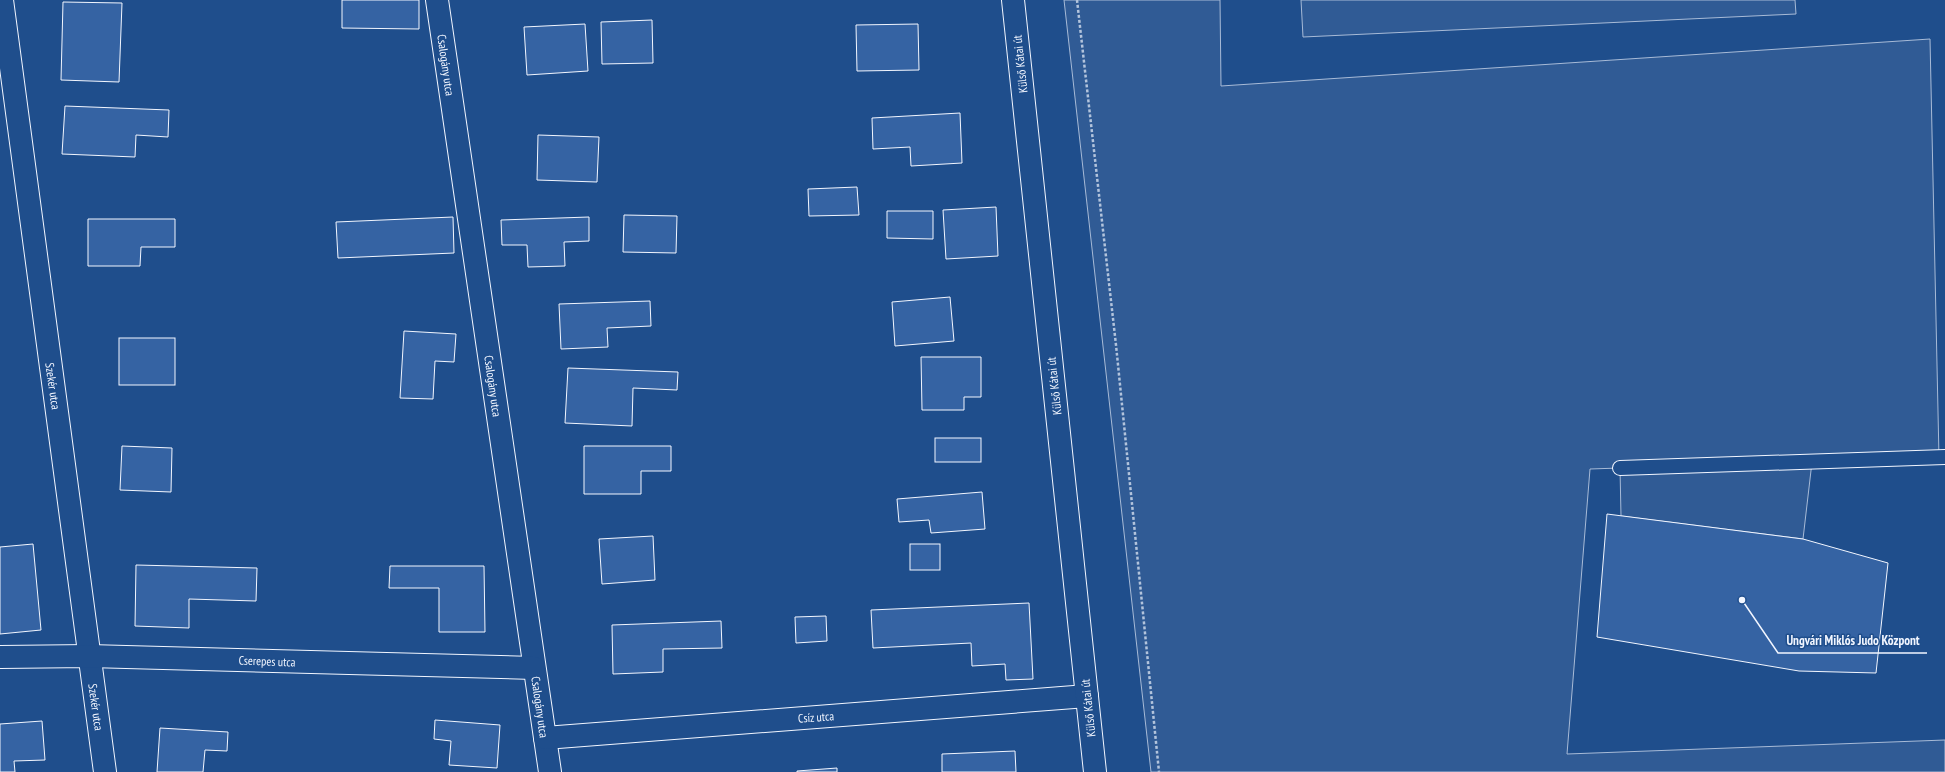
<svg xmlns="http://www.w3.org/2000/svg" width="1945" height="772" font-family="'PT Sans Narrow',sans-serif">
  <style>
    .built { fill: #305b95; stroke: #a8bbd7 }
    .building { fill: #3563a3; stroke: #f2f6ff }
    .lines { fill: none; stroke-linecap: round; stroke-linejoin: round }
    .service-casing { stroke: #f2f6ff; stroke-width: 16 }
    .minor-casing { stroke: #f2f6ff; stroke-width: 24 }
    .secondary-casing { stroke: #f2f6ff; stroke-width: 24 }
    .path { stroke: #b3c4dc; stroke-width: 2.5; stroke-dasharray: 3 2; stroke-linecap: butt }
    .service { stroke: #1f4e8c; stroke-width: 14 }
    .minor { stroke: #1f4e8c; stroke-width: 22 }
    .secondary { stroke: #1f4e8c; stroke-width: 22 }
    .labels { text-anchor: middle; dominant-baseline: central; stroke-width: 3; stroke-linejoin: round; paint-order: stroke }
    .street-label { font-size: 12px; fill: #f2f6ff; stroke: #1f4e8c }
    .leader { fill: none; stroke: #f2f6ff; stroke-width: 1.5 }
    .callout-dot { fill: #f2f6ff; stroke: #1f4e8c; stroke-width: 1.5 }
    .callout-label { font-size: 13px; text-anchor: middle; font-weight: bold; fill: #f2f6ff; stroke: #1f4e8c; stroke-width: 3; stroke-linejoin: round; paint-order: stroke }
  </style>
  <rect width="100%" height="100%" fill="#1f4e8c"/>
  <g class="built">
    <polygon points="1064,0 1220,0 1221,86 1930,39 1939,458 1812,462 1803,539 1621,516 1620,468 1590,469 1567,754 1945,740 1945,772 1151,772"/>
    <polygon points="1301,0 1795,0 1796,14 1303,37"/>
  </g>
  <g class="building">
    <polygon points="342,0 419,0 419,29 342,28"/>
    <polygon points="63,2 122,3 119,82 61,80"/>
    <polygon points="652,20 653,63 602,64 601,22"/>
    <polygon points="585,24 588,71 527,75 524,27"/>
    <polygon points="918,24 919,70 857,71 856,25"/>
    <polygon points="65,106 169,110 168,137 136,135 135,157 62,154"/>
    <polygon points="960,113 962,163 911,166 910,147 873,149 872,118"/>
    <polygon points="538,135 599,137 597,182 537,180"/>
    <polygon points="857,187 859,215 809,216 808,189"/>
    <polygon points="996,207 998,256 946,259 943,210"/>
    <polygon points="887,211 933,211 933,239 887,238"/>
    <polygon points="624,215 677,216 676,253 623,252"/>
    <polygon points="453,217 454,253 338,258 336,222"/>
    <polygon points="589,217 589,241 564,242 565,266 528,267 527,245 502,245 501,220"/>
    <polygon points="88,219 175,219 175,247 141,247 140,266 88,266"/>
    <polygon points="950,297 954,341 895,346 892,302"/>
    <polygon points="650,301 651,326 607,328 608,347 561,349 559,304"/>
    <polygon points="404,331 456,334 454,362 435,361 433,399 400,398"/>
    <rect x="119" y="338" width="56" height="47"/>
    <polygon points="921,357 981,357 981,397 964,397 964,410 922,410"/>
    <polygon points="568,368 678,372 677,390 633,388 632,426 565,423"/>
    <rect x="935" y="438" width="46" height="24"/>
    <polygon points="122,446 172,448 171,492 120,490"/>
    <polygon points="584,446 671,446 671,471 641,471 641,494 584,494"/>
    <polygon points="982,492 985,529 931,533 929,520 899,522 897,499"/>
    <polygon points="1607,514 1803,539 1888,563 1876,673 1799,671 1597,637"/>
    <polygon points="653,536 655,580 602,584 599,539"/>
    <polygon points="33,544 41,630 0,634 0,547"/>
    <rect x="910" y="544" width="30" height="26"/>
    <polygon points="136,565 257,568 256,601 189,599 189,628 135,626"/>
    <polygon points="390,566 484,566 485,632 439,632 439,588 389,588"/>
    <polygon points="1029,603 1033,679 1006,680 1005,664 972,666 971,643 873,648 871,610"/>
    <polygon points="826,616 827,641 796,643 795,617"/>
    <polygon points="721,621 722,648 663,649 663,672 613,674 612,625"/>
    <polygon points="435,720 500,725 497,768 449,765 451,741 434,739"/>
    <polygon points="42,721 45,760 14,761 15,772 0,772 0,724"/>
    <polygon points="160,728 228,732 227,751 205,750 203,772 157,772"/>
    <polygon points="1015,751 1016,772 942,772 942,754"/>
    <polygon points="837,768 837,772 797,772 797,771"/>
  </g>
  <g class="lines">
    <g class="service-casing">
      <polyline id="service" points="1620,468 1945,457"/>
    </g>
    <g class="minor-casing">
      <g id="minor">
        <polyline points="2,0 105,772"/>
        <polyline points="437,0 550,772"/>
        <polyline points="0,657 89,656 534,668"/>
        <polyline points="545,738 1087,696"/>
      </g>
    </g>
    <g class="secondary-casing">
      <polyline id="secondary" points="1013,0 1095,772"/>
    </g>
    <polyline class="path" points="1077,0 1116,345 1159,772"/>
    <use href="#service" class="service"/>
    <use href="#minor" class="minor"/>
    <use href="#secondary" class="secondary"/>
  </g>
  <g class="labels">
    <g class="street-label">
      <text transform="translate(1020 64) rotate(-96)">Külső Kátai út</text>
      <text transform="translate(446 65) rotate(82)">Csalogány utca</text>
      <text transform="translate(53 386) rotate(82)">Szekér utca</text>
      <text transform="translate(493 386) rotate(82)">Csalogány utca</text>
      <text transform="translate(1054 386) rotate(-96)">Külső Kátai út</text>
      <text transform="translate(267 661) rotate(2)">Cserepes utca</text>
      <text transform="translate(96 707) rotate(82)">Szekér utca</text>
      <text transform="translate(540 707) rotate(82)">Csalogány utca</text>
      <text transform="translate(1088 708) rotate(-96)">Külső Kátai út</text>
      <text transform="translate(816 717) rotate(-4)">Csíz utca</text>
    </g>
  </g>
  <path class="leader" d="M1742 600L1778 653H1927"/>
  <circle class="callout-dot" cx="1742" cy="600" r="4"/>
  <g class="callout-label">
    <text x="1853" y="645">Ungvári Miklós Judo Központ</text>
  </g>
</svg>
